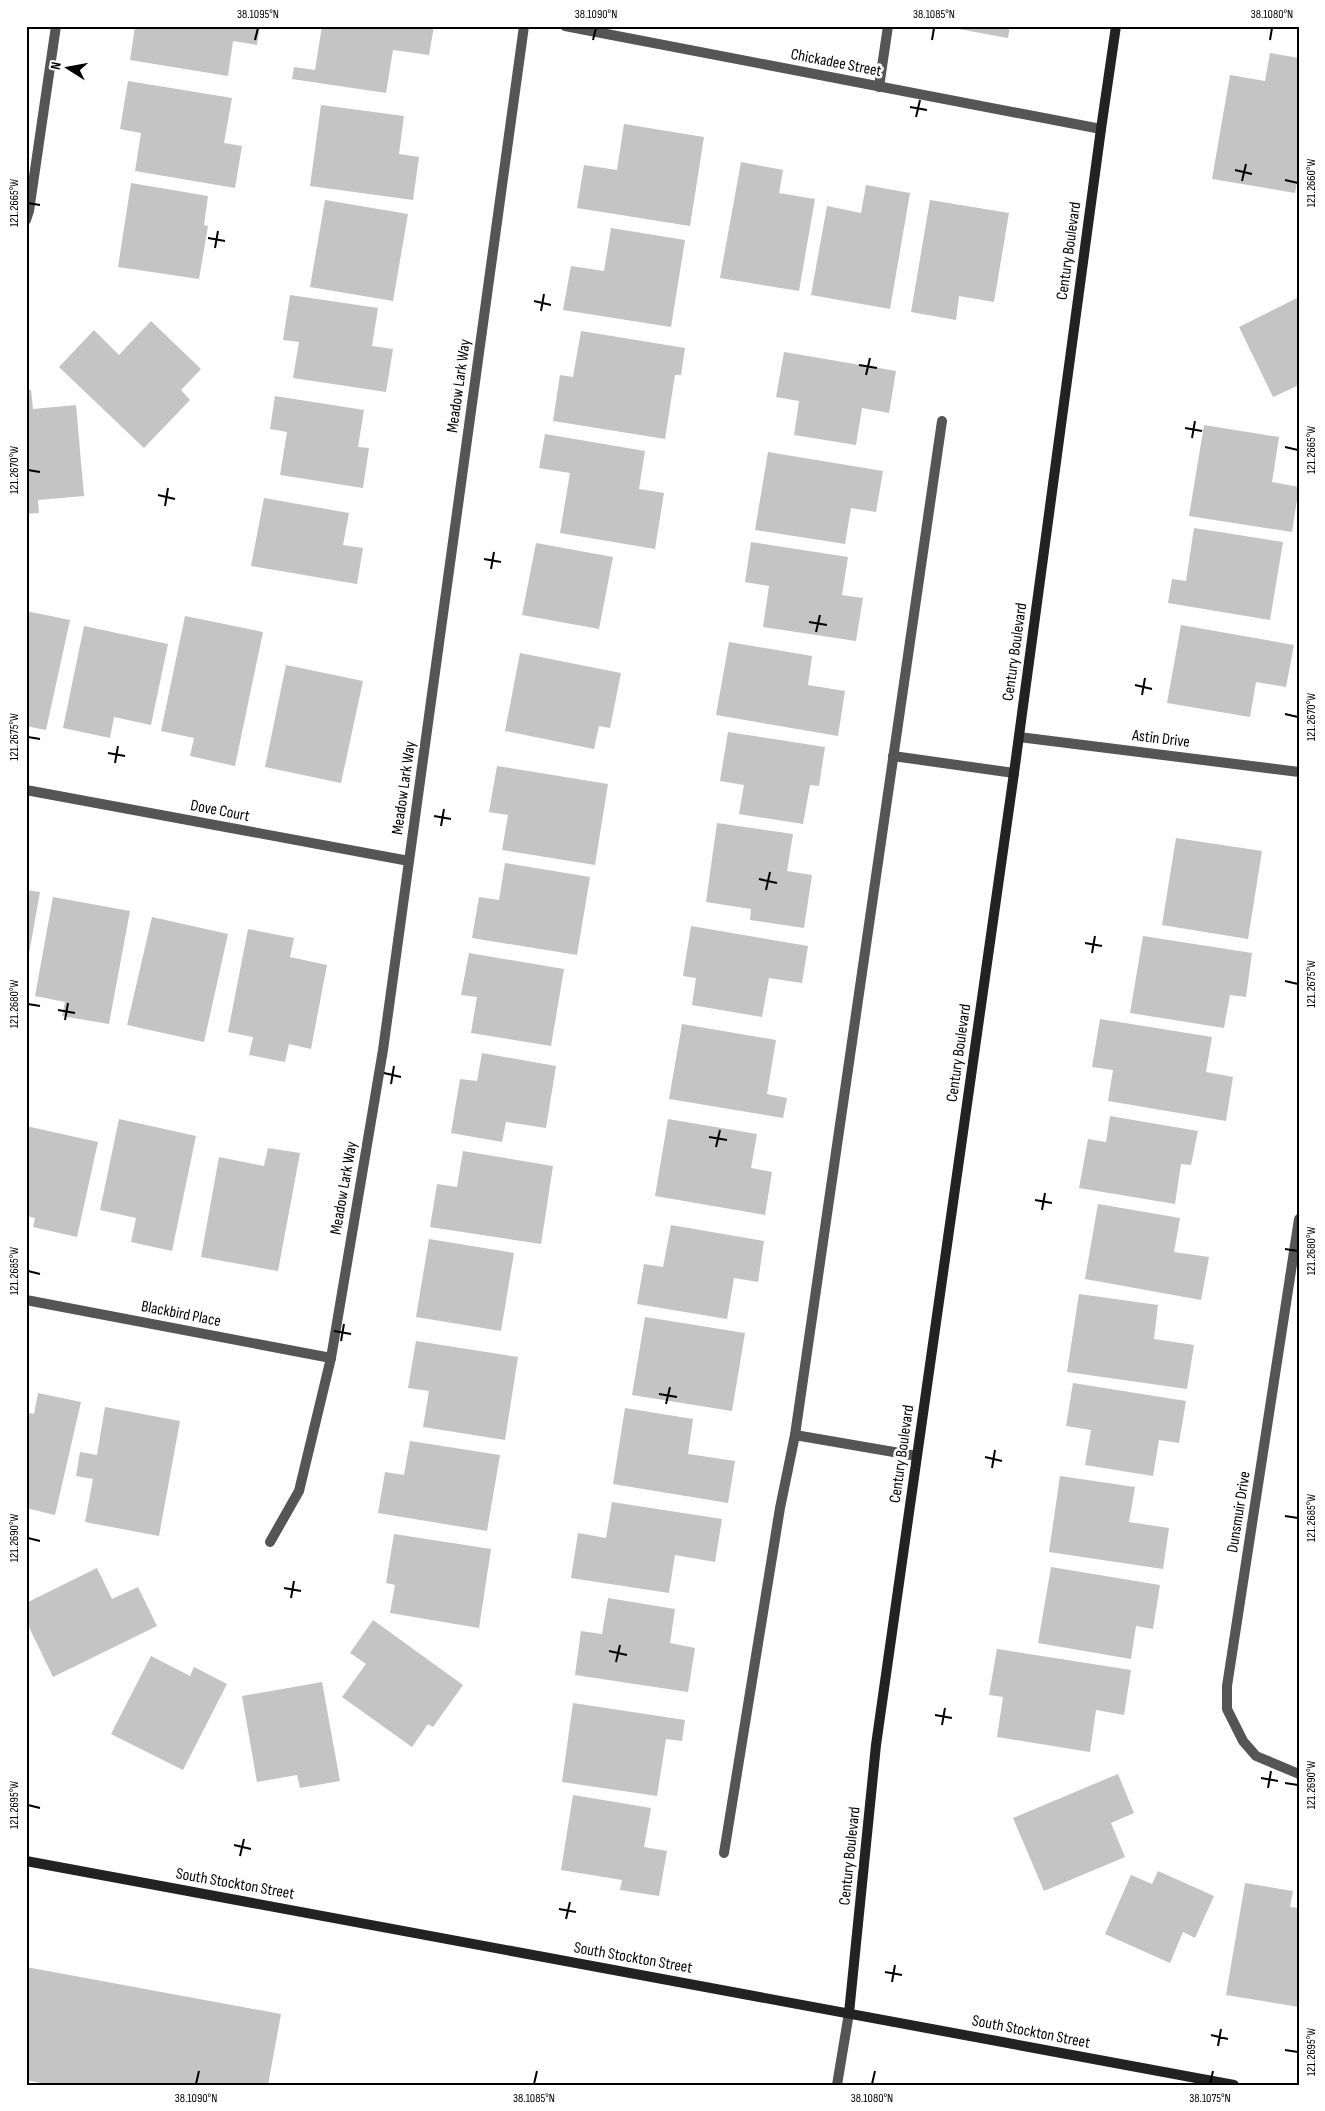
<svg xmlns="http://www.w3.org/2000/svg" width="1325" height="2111" font-family="'Sofia Sans Condensed',sans-serif">
  <style>
    .building { fill: #c4c4c4 }
    .lines { fill: none; stroke-linecap: round; stroke-linejoin: round }
    .lane { stroke: #555; stroke-width: 10 }
    .street { stroke: #555; stroke-width: 10 }
    .secondary { stroke: #222; stroke-width: 10 }
    .ticks { fill: none; stroke: #000; stroke-width: 2 }
    .labels { text-anchor: middle; dominant-baseline: central; stroke-width: 5; stroke-linejoin: round; paint-order: stroke }
    .street-label { font-size: 16px; fill: #000; stroke: #fff }
    .neatline { fill: none; stroke: #000; stroke-width: 2 }
    .ticks-label { font-size: 12px; text-anchor: middle; fill: #000 }
  </style>
  <rect width="100%" height="100%" fill="#fff"/>
  <g class="building">
    <polygon points="135,26 260,26 257,45 233,41 228,76 130,60"/>
    <polygon points="322,26 434,26 429,55 393,50 386,93 292,79 294,67 315,70"/>
    <polygon points="942,26 1010,26 1008,38"/>
    <polygon points="1270,53 1299,58 1299,173 1295,193 1212,179 1230,75 1265,81"/>
    <polygon points="128,81 232,98 224,143 242,146 235,188 135,171 141,133 120,129"/>
    <polygon points="321,105 404,116 399,154 419,157 413,200 310,186"/>
    <polygon points="624,124 704,137 690,226 577,208 584,165 617,170"/>
    <polygon points="741,162 783,170 779,193 815,199 799,291 720,278"/>
    <polygon points="131,183 208,196 204,225 208,226 199,279 118,267"/>
    <polygon points="866,185 910,193 890,309 811,295 827,206 861,213"/>
    <polygon points="325,200 408,214 393,301 310,287"/>
    <polygon points="930,200 1009,213 994,302 959,296 956,320 911,312"/>
    <polygon points="611,228 685,240 671,327 563,310 571,266 604,271"/>
    <polygon points="290,295 378,308 372,346 393,349 386,392 293,378 299,342 283,340"/>
    <polygon points="1299,297 1299,385 1273,397 1239,327"/>
    <polygon points="151,321 201,369 181,390 190,400 144,448 59,367 94,330 119,355"/>
    <polygon points="581,331 685,348 681,375 675,375 665,439 553,421 560,375 573,377"/>
    <polygon points="784,352 896,371 889,413 862,408 856,445 794,435 799,401 776,397"/>
    <polygon points="26,390 31,390 33,409 76,405 84,496 38,500 39,513 26,514"/>
    <polygon points="275,396 364,410 358,447 369,448 363,488 280,475 287,432 270,429"/>
    <polygon points="1204,425 1279,437 1272,482 1299,487 1292,532 1189,516"/>
    <polygon points="545,434 645,451 639,489 664,493 655,549 560,533 570,473 539,468"/>
    <polygon points="768,452 883,471 876,512 851,508 845,544 755,530"/>
    <polygon points="264,498 349,513 343,545 363,548 357,584 251,566"/>
    <polygon points="1194,528 1283,542 1270,620 1168,603 1172,579 1186,581"/>
    <polygon points="751,542 848,557 842,595 863,598 856,641 763,627 769,586 745,582"/>
    <polygon points="536,543 613,557 599,629 522,615"/>
    <polygon points="26,611 70,620 46,730 26,726"/>
    <polygon points="185,616 263,632 235,766 190,756 194,738 161,731"/>
    <polygon points="1181,625 1294,645 1286,687 1256,682 1250,717 1167,703"/>
    <polygon points="84,626 168,644 151,725 114,717 110,738 63,728"/>
    <polygon points="729,642 812,656 808,685 845,691 838,736 716,715"/>
    <polygon points="520,653 621,673 610,728 599,726 594,749 505,731"/>
    <polygon points="286,665 363,681 341,783 265,767"/>
    <polygon points="728,732 825,747 819,786 810,785 803,824 739,814 744,785 720,781"/>
    <polygon points="497,766 608,784 595,865 502,850 508,815 489,812"/>
    <polygon points="717,823 793,834 787,871 812,875 804,928 750,920 751,909 706,902"/>
    <polygon points="1176,838 1262,851 1248,939 1162,925"/>
    <polygon points="505,863 590,877 577,955 472,938 479,897 499,900"/>
    <polygon points="26,890 40,892 27,965 26,965"/>
    <polygon points="53,897 130,911 109,1024 62,1016 65,1002 35,996"/>
    <polygon points="152,917 228,934 204,1042 127,1025"/>
    <polygon points="691,926 808,946 802,983 769,978 762,1017 692,1005 696,978 683,976"/>
    <polygon points="248,929 294,938 290,957 327,965 311,1049 289,1044 285,1062 249,1055 253,1037 228,1032"/>
    <polygon points="1143,936 1252,953 1246,997 1230,995 1224,1028 1130,1013"/>
    <polygon points="469,953 564,969 551,1046 471,1033 477,997 461,995"/>
    <polygon points="1100,1019 1212,1037 1206,1072 1233,1077 1226,1121 1108,1101 1113,1070 1092,1067"/>
    <polygon points="682,1024 776,1040 767,1094 787,1098 783,1118 669,1099"/>
    <polygon points="482,1053 556,1066 546,1128 506,1122 502,1142 451,1133 460,1079 477,1081"/>
    <polygon points="1110,1116 1198,1131 1191,1165 1181,1164 1175,1204 1079,1188 1088,1139 1106,1142"/>
    <polygon points="119,1119 196,1136 172,1251 131,1242 136,1218 100,1210"/>
    <polygon points="668,1119 757,1134 751,1168 772,1172 765,1215 655,1196"/>
    <polygon points="26,1126 98,1142 77,1237 33,1227 35,1218 26,1216"/>
    <polygon points="268,1148 300,1153 278,1271 201,1257 219,1157 264,1166"/>
    <polygon points="463,1151 553,1166 541,1244 430,1227 437,1184 457,1187"/>
    <polygon points="1098,1204 1180,1218 1174,1252 1209,1257 1201,1300 1085,1279"/>
    <polygon points="671,1225 764,1241 758,1282 734,1278 727,1319 637,1304 644,1264 663,1267"/>
    <polygon points="429,1239 514,1253 501,1331 416,1317"/>
    <polygon points="1079,1294 1158,1305 1154,1339 1194,1345 1187,1389 1067,1372"/>
    <polygon points="645,1317 745,1333 732,1411 632,1395"/>
    <polygon points="416,1341 518,1357 505,1440 423,1427 429,1391 408,1388"/>
    <polygon points="1073,1383 1186,1401 1179,1443 1159,1440 1153,1476 1085,1465 1091,1430 1066,1426"/>
    <polygon points="38,1393 81,1402 55,1515 26,1508 26,1412 34,1414"/>
    <polygon points="105,1407 180,1421 159,1536 85,1522 93,1479 76,1476 80,1452 97,1455"/>
    <polygon points="625,1408 693,1419 688,1454 735,1461 728,1503 613,1484"/>
    <polygon points="410,1441 500,1455 487,1531 378,1513 385,1472 404,1475"/>
    <polygon points="1060,1476 1135,1487 1129,1522 1169,1528 1163,1569 1049,1552"/>
    <polygon points="612,1502 722,1519 715,1562 675,1555 669,1593 571,1578 578,1533 606,1538"/>
    <polygon points="394,1534 491,1549 479,1628 390,1613 395,1585 386,1583"/>
    <polygon points="1051,1567 1160,1585 1153,1629 1136,1626 1131,1659 1038,1643"/>
    <polygon points="97,1568 112,1599 138,1587 157,1626 53,1677 26,1621 26,1603"/>
    <polygon points="608,1598 675,1609 670,1643 695,1648 688,1692 575,1675 581,1631 602,1634"/>
    <polygon points="373,1620 463,1685 433,1727 428,1724 412,1747 342,1697 366,1664 350,1653"/>
    <polygon points="997,1649 1131,1670 1124,1715 1096,1710 1090,1752 997,1737 1003,1697 989,1695"/>
    <polygon points="151,1656 190,1676 194,1667 227,1684 183,1770 111,1734"/>
    <polygon points="322,1682 340,1781 300,1788 297,1775 257,1782 242,1696"/>
    <polygon points="573,1703 685,1720 682,1741 666,1739 657,1796 562,1782"/>
    <polygon points="1118,1774 1134,1813 1111,1823 1125,1857 1044,1891 1013,1818"/>
    <polygon points="573,1795 651,1808 644,1847 667,1851 659,1896 620,1890 622,1880 561,1870"/>
    <polygon points="1158,1871 1214,1896 1195,1938 1183,1932 1170,1963 1105,1934 1131,1875 1152,1884"/>
    <polygon points="1245,1883 1293,1891 1290,1907 1299,1908 1299,2007 1226,1995"/>
    <polygon points="26,1967 281,2014 268,2085 50,2085 26,2080"/>
  </g>
  <g class="lines">
    <g class="lane">
      <polyline points="893,756 1014,773"/>
      <polyline points="795,1435 942,421"/>
      <polyline points="724,1853 780,1508 795,1435 917,1456"/>
    </g>
    <g class="street">
      <polyline points="565,26 1101,129"/>
      <polyline points="879,87 888,26"/>
      <polyline points="26,220 29,211 56,26"/>
      <polyline points="1019,737 1299,772"/>
      <polyline points="26,790 409,861"/>
      <polyline points="1299,1219 1227,1686 1227,1709 1243,1741 1256,1756 1299,1774"/>
      <polyline points="26,1300 331,1358"/>
      <polyline points="270,1542 299,1491 331,1358 383,1050 524,26"/>
      <polyline points="837,2085 849,2013"/>
    </g>
    <g class="secondary">
      <polyline points="26,1861 1234,2085"/>
      <polyline points="849,2013 876,1745 1014,773 1101,129 1116,26"/>
    </g>
  </g>
  <path class="ticks" d="M255 40 258 28M593 40 596 28M932 40 934 28M1270 40 1272 28M910 107 927 110M916 117 920 100M1235 170 1252 174M1285 180 1298 183M1242 181 1246 164M28 203 40 205M208 238 225 241M215 248 218 231M534 301 551 305M541 311 544 294M859 365 877 368M866 375 870 358M1185 428 1202 431M1192 438 1195 421M1285 447 1298 450M28 470 40 472M158 495 175 499M165 506 168 488M484 559 501 562M491 569 494 552M809 622 827 625M816 632 820 615M1135 685 1152 689M1142 695 1145 678M1285 714 1298 717M28 737 40 739M108 753 125 756M115 763 118 746M434 816 451 819M441 826 444 809M759 879 777 883M766 890 770 872M1085 943 1102 946M1092 953 1095 936M1285 981 1298 984M28 1004 40 1006M58 1010 75 1013M65 1020 68 1003M384 1073 401 1077M391 1084 394 1066M709 1137 727 1140M716 1147 720 1130M1035 1200 1052 1203M1042 1210 1045 1193M1285 1249 1298 1251M28 1271 40 1274M334 1331 351 1334M341 1341 344 1324M659 1394 677 1397M666 1404 670 1387M985 1457 1002 1461M992 1468 995 1450M1285 1516 1298 1518M28 1538 40 1541M284 1588 301 1591M291 1598 294 1581M609 1651 627 1655M616 1662 620 1645M935 1715 952 1718M942 1725 945 1708M1261 1778 1278 1781M1285 1783 1298 1785M1268 1788 1271 1771M28 1805 40 1808M234 1845 251 1849M240 1856 244 1839M559 1909 576 1912M566 1919 570 1902M885 1972 902 1975M892 1982 895 1965M1211 2035 1228 2039M1218 2046 1221 2029M1285 2050 1298 2052M196 2084 199 2071M534 2084 537 2071M872 2084 875 2071M1210 2084 1213 2071"/>
  <g class="labels">
    <g class="street-label">
      <text transform="translate(836 63) rotate(11)">Chickadee Street</text>
      <text transform="translate(1069 251) rotate(-82)">Century Boulevard</text>
      <text transform="translate(459 386) rotate(-82)">Meadow Lark Way</text>
      <text transform="translate(1015 652) rotate(-82)">Century Boulevard</text>
      <text transform="translate(1161 739) rotate(7)">Astin Drive</text>
      <text transform="translate(404 788) rotate(-82)">Meadow Lark Way</text>
      <text transform="translate(220 811) rotate(11)">Dove Court</text>
      <text transform="translate(959 1053) rotate(-82)">Century Boulevard</text>
      <text transform="translate(344 1188) rotate(-80)">Meadow Lark Way</text>
      <text transform="translate(181 1314) rotate(11)">Blackbird Place</text>
      <text transform="translate(902 1454) rotate(-82)">Century Boulevard</text>
      <text transform="translate(1239 1512) rotate(-81)">Dunsmuir Drive</text>
      <text transform="translate(850 1856) rotate(-84)">Century Boulevard</text>
      <text transform="translate(235 1884) rotate(10)">South Stockton Street</text>
      <text transform="translate(633 1958) rotate(10)">South Stockton Street</text>
      <text transform="translate(1031 2032) rotate(11)">South Stockton Street</text>
    </g>
  </g>
  <rect width="1325" height="2111" fill="none" stroke="#ffffff" stroke-width="55"/>
  <g transform="translate(68 68) rotate(281)" stroke="#ffffff" stroke-width="4" paint-order="stroke">
  <path d="M0-4L9 19L0 12L-9 19Z" fill="#000000"/>
  <text y="-8" font-size="14" font-weight="bold" text-anchor="middle" fill="#000000">N</text>
  </g>
  <rect x="28" y="28" width="1270" height="2056" class="neatline"/>
  <g class="ticks-label">
    <text x="258" y="18">38.1095°N</text>
    <text x="596" y="18">38.1090°N</text>
    <text x="934" y="18">38.1085°N</text>
    <text x="1272" y="18">38.1080°N</text>
    <text transform="translate(1311 183) rotate(-90)" y="4">121.2660°W</text>
    <text transform="translate(14 203) rotate(-90)" y="4">121.2665°W</text>
    <text transform="translate(1311 450) rotate(-90)" y="4">121.2665°W</text>
    <text transform="translate(14 470) rotate(-90)" y="4">121.2670°W</text>
    <text transform="translate(1311 717) rotate(-90)" y="4">121.2670°W</text>
    <text transform="translate(14 737) rotate(-90)" y="4">121.2675°W</text>
    <text transform="translate(1311 984) rotate(-90)" y="4">121.2675°W</text>
    <text transform="translate(14 1004) rotate(-90)" y="4">121.2680°W</text>
    <text transform="translate(1311 1251) rotate(-90)" y="4">121.2680°W</text>
    <text transform="translate(14 1271) rotate(-90)" y="4">121.2685°W</text>
    <text transform="translate(1311 1518) rotate(-90)" y="4">121.2685°W</text>
    <text transform="translate(14 1538) rotate(-90)" y="4">121.2690°W</text>
    <text transform="translate(1311 1785) rotate(-90)" y="4">121.2690°W</text>
    <text transform="translate(14 1805) rotate(-90)" y="4">121.2695°W</text>
    <text transform="translate(1311 2052) rotate(-90)" y="4">121.2695°W</text>
    <text x="196" y="2102">38.1090°N</text>
    <text x="534" y="2102">38.1085°N</text>
    <text x="872" y="2102">38.1080°N</text>
    <text x="1210" y="2102">38.1075°N</text>
  </g>
</svg>
